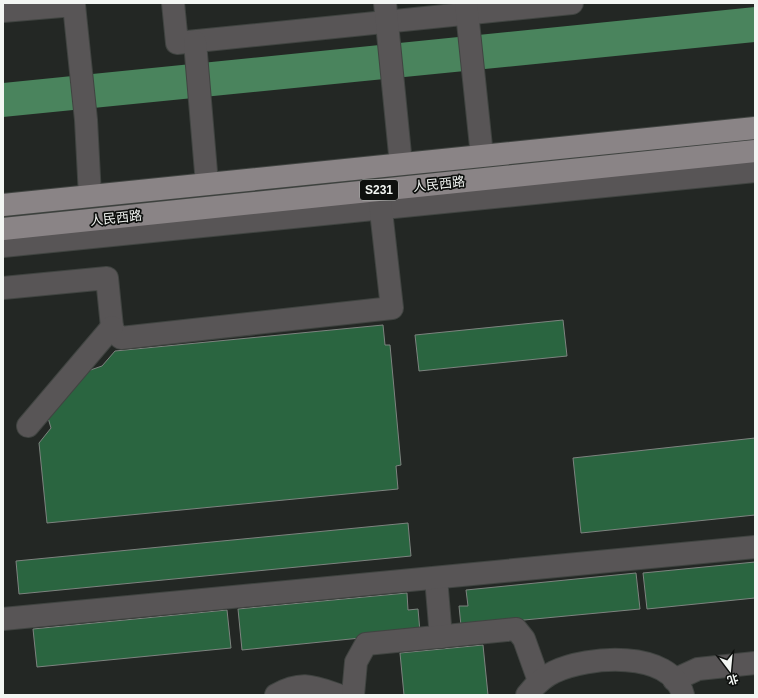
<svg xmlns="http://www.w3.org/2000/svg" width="758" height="698" font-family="Helvetica,'Noto Sans SC',sans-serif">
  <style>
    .water { fill: #4a845d }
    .building { fill: #2a6540; stroke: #7d837f }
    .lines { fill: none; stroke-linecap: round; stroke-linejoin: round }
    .minor-casing { stroke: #404441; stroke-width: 24 }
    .major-casing { stroke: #404441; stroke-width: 24 }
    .minor { stroke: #585556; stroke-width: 22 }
    .major { stroke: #8a8486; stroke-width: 22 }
    .labels { text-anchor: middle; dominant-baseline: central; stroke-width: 3.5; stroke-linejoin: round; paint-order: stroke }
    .shield { fill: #0e100e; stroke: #aeb1ae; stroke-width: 1 }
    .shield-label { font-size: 12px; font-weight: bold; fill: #f3f6f3 }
    .street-label { font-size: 13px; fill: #f3f6f3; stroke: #0e100e }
  </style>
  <rect width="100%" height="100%" fill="#232724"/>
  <polygon class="water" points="755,7 755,42 3,117 3,83"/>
  <g class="building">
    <polygon points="563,320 567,356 419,371 415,335"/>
    <polygon points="383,325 385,345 390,345 401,465 396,466 398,489 47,523 39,443 51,428 46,411 79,374 102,366 115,351"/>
    <polygon points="755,438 755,515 581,533 573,458"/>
    <polygon points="408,523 411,556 19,594 16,561"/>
    <polygon points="755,562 755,598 647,609 643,573"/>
    <polygon points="636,573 640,609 461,626 459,606 468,606 466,590"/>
    <polygon points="407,593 408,610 418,609 420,632 242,650 238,609"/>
    <polygon points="227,610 231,648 37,667 33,629"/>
    <polygon points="483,645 488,695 404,695 400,653"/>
  </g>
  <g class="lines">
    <g class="minor-casing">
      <g id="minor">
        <polyline points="173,3 177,43 572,3"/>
        <polyline points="385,3 401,164"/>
        <polyline points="466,3 482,156"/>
        <polyline points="3,11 74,5 86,120 90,196"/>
        <polyline points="195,42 207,184"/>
        <polyline points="3,246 755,171"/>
        <polyline points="3,288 107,278 112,327 114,332 121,338 392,308 379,193"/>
        <polyline points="28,426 112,327"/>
        <polyline points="436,578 441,637"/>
        <polyline points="3,619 755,547"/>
        <polyline points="674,680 698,669 755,663"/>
        <path d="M276 695C301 681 312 686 338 695"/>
        <polyline points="353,695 356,662 366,644 516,629 524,639 539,681"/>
        <path d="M527 695C535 685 543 677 554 672 587 656 671 649 683 695"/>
      </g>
    </g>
    <g class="major-casing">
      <g id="major">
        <polyline points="3,205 755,128"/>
        <polyline points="3,229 755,151"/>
      </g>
    </g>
    <use href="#minor" class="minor"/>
    <use href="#major" class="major"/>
  </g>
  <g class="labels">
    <rect class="shield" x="360" y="180" width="38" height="20" rx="3"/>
    <g class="shield-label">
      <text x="379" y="190">S231</text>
    </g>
    <g class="street-label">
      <text transform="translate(439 184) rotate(-6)">人民西路</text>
      <text transform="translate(116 218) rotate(-6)">人民西路</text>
    </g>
  </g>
  <rect width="758" height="698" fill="none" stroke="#f3f6f3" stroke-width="8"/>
  <g transform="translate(730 670) rotate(164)" stroke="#0e100e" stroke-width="3" paint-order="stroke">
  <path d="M0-3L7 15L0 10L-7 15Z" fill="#f3f6f3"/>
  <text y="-6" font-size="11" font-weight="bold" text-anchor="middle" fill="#f3f6f3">北</text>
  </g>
</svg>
